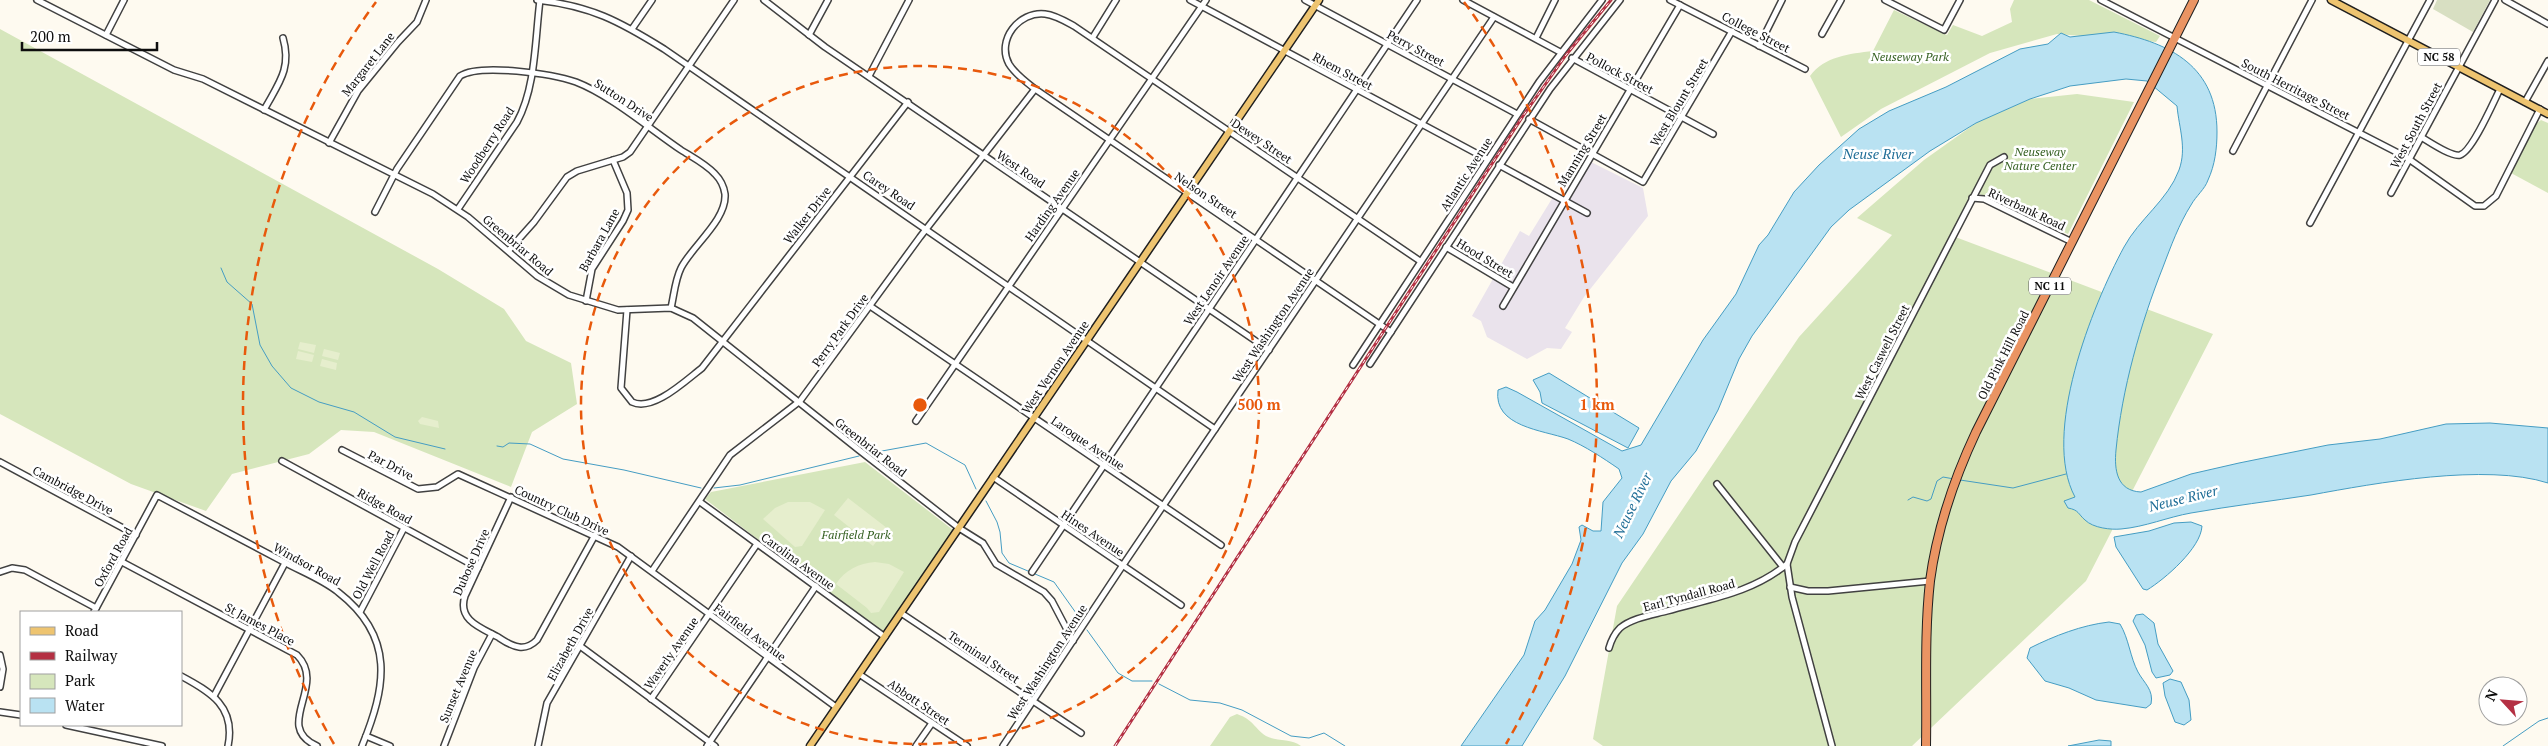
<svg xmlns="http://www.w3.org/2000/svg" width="2548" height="746" font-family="'PT Serif',serif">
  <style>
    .industrial { fill: #eae3ec }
    .green { fill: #d6e6bc }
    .cemetery { fill: #d8dfc2 }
    .pitch { fill: #e6eecd }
    .water { fill: #b9e2f2; stroke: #459dc3 }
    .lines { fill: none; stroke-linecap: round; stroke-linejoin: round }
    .stream { stroke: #459dc3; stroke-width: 1 }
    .minor-casing { stroke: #414141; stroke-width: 8 }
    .major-casing { stroke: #1f1f1f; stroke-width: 9 }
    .highway-casing { stroke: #1f1f1f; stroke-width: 10 }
    .minor { stroke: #fff; stroke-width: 5 }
    .major { stroke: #eec470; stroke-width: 6 }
    .highway { stroke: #ea9463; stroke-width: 8 }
    .rail-casing { stroke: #b43043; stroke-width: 3 }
    .rail { stroke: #fff; stroke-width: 1; stroke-dasharray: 4; stroke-linecap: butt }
    .ring { fill: none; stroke: #e8590c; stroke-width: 2.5; stroke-dasharray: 9 6 }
    .labels { text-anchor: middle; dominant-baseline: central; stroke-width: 5; stroke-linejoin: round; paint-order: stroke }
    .shield { fill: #fff; stroke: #565656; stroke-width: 1 }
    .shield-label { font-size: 11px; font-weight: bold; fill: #0e0e0e }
    .street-label { font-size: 12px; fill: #0e0e0e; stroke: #fff }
    .park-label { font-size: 12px; font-style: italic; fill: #366123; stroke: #fff }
    .water-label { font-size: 14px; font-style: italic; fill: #206e97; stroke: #fff }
    .centre { fill: #e8590c; stroke: #fff; stroke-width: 2.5 }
    .ring-label { font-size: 15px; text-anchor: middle; font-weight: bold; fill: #e8590c; stroke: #fff; stroke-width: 5; stroke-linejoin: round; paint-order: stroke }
  </style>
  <rect width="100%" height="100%" fill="#fefaf0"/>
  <polygon class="industrial" points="1591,162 1643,188 1648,216 1584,297 1565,328 1572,332 1561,349 1547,348 1527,359 1487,337 1481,321 1472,316 1520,231 1529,236 1553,197 1564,204 1569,201"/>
  <g class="green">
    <path d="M2014 0H2089L2160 36 2156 42 2057 34 1990 53 1881 109 1841 137 1810 76C1825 56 1849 54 1873 51L1894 10 1947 35 1953 25 1982 36 2012 22 2010 9Z"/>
    <polygon points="0,29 438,269 504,309 526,341 571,363 577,404 532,432 511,487 374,432 341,430 309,454 232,474 206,511 131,484 0,414"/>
    <polygon points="2077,94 2134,102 2068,234 1973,191 1950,235 2213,334 2086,581 1912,746 1603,746 1593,739 1617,606 1799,337 1892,235 1857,218 1924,160 1976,123 2030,99"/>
    <polygon points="2541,120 2548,123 2548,193 2511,173 2536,124"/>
    <polygon points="865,462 957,533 885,636 705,499 711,492"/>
    <path d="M1237 714C1254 720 1254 728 1266 736 1277 742 1291 738 1301 746H1210L1230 717Z"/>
  </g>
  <polygon class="cemetery" points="2437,0 2490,0 2473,32 2433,9"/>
  <g class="pitch">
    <polygon points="300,342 316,345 314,353 298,349"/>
    <polygon points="324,349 340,353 338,360 322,356"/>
    <polygon points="298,351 314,355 312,362 296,359"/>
    <polygon points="322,359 337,363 336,370 320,366"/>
    <polygon points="422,417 438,421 439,428 420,424 418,421"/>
    <polygon points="848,498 887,528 873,546 834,515"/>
    <polygon points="788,502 810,502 825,510 802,546 795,547 763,519 775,508"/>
    <path d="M875 562 889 564 904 572 879 612 871 613 867 608 836 584C845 570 859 563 875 562Z"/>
  </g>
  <g class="water">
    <path d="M2114 32C2171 43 2217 67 2217 132 2217 148 2215 165 2208 180 2205 189 2196 196 2191 205 2179 224 2171 246 2163 267 2140 325 2122 389 2116 450 2114 470 2117 491 2141 492L2191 474 2239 463 2328 445 2380 439 2446 424 2490 423 2548 428V483C2486 463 2376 483 2311 495 2272 501 2231 506 2191 513 2168 517 2145 527 2121 529 2111 530 2093 528 2085 520 2078 514 2079 510 2068 508L2064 501 2075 497C2041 434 2092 306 2124 247 2139 219 2168 200 2179 170 2187 148 2179 128 2177 106L2147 81 2126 79 2070 86 2030 99 1976 123 1930 151 1849 210 1831 227 1752 336 1739 359 1718 410 1696 451 1671 481 1643 534 1622 563 1565 676 1522 746H1461L1524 655 1535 621 1545 610 1572 564 1581 540 1579 527 1582 525 1593 531H1601L1603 502 1622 478 1619 469C1603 458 1585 446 1568 439 1543 430 1493 427 1498 390L1506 387 1517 392 1622 451 1641 445 1703 340 1736 294 1759 245 1768 235 1794 192 1819 165 1859 129 1889 111 1946 87 2020 49 2048 44 2061 33 2070 37Z"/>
    <polygon points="1549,373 1639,428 1628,448 1542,403 1540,392 1533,380"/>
    <path d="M2191 522 2202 526C2201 548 2165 579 2147 590L2143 589 2116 547 2114 537 2149 531 2174 523Z"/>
    <polygon points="2143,614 2154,623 2158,644 2173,671 2170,675 2156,678 2152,672 2145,645 2133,621 2136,615"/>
    <path d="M2109 622 2120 624C2129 639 2130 657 2138 672 2144 683 2154 690 2151 704L2146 708 2096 700 2069 688 2045 681 2027 658 2030 648C2054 636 2082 625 2109 622Z"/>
    <polygon points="2170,679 2181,682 2189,700 2191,720 2184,725 2175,722 2165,696 2163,683"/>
    <polygon points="2099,740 2111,741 2111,746 2068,746"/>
  </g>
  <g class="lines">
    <g class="stream">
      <polyline points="221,268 227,282 252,304 260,345 272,366 291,388 319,402 354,412 395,437 445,449"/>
      <polyline points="497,446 503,447 509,443 530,444 563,459 624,470 701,488"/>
      <polyline points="871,453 926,443 965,465 976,489"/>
      <polyline points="1960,480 2013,488 2066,474"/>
      <polyline points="714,488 740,485 859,456"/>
      <polyline points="1908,500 1913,497 1927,501 1931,499 1937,481 1943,477 1954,479"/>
      <polyline points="986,501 997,522 1000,532 1002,553 1009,563 1054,582 1081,620"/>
      <polyline points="1087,630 1118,673 1132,681 1152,681"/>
      <polyline points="1159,684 1190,700 1220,703 1242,710 1291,736 1309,738 1324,733 1345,746"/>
      <polyline points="2503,746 2539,721 2548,718"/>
    </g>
    <g class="minor-casing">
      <g id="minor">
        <polyline points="37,0 174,70 203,79 433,194 468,217 537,276 569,295 618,310 671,308 693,318 859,450 959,528 983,543 996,564 1044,592 1052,601 1073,641"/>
        <path d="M537 0C591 6 619 21 664 49L1215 429"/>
        <polyline points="764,0 825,47 1269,350"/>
        <polyline points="1190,0 1487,159"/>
        <polyline points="1305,0 1517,114"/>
        <polyline points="1463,0 1560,52"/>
        <polyline points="1670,0 1805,69"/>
        <polyline points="1885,0 1944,30 1960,0"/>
        <polyline points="2101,0 2406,157 2475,206 2484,206 2496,196 2540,109"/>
        <polyline points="2505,0 2548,24"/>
        <polyline points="632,29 652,0"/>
        <polyline points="1822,34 1841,0"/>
        <polyline points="106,35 124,0"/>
        <polyline points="809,35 828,0"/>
        <polyline points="1093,37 1116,0"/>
        <polyline points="1536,38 1555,0"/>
        <polyline points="1759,46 1782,0"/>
        <polyline points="1572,58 1713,134"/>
        <polyline points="869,76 909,0"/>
        <polyline points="2525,102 2548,61"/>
        <path d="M264 110C278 84 292 69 283 38"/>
        <polyline points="1529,119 1643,182 1732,31"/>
        <path d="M2421 137C2428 141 2451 157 2460 155 2472 152 2494 101 2500 89"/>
        <polyline points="329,143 358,91 398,42 417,22 426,0"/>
        <polyline points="2233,151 2312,0"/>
        <polyline points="1499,165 1587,213"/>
        <polyline points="2391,193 2495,0"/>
        <polyline points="1972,198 1984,199 2072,242"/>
        <path d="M458 209 517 122C536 87 535 39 540 0"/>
        <path d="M375 212 397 169 460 76C480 63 553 74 576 82 610 95 650 129 681 150 692 157 706 164 715 174 720 179 724 187 725 194 727 220 692 246 681 268 675 280 674 295 671 308"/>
        <polyline points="2310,223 2430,0"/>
        <polyline points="1446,247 1513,287"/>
        <polyline points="509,250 534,222 567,177 577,171 623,157 630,152 734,0"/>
        <polyline points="586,301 592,269 623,221 628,210 627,193 613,160"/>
        <polyline points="870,306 1221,545"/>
        <polyline points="1503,306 1680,5"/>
        <path d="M627 310 621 388 632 402C653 412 685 381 702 368L908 102"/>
        <path d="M1391 332 1035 89C1026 82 1015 74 1009 64 996 40 1019 11 1045 14 1055 15 1065 21 1074 26L1420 261"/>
        <polyline points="1370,364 1550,89 1620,0"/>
        <polyline points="1353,365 1539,82 1602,0"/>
        <polyline points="916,421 1206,0"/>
        <polyline points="342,450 418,489 437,487 458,474 618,547 836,707"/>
        <polyline points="282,461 478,568"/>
        <polyline points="0,462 136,535"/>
        <polyline points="993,477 1181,605"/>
        <polyline points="1717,484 1783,567"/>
        <path d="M511 497 465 596C457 620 481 628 498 637 504 641 511 646 519 647 526 648 532 645 537 640L595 535"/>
        <polyline points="700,502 885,637"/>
        <path d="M122 562 297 655C328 686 272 726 317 746"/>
        <polyline points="652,571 730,455 800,401 920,237 1035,89"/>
        <polyline points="0,572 12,568 25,570 96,608"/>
        <polyline points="1032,572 1417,0"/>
        <polyline points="1790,587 1808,591 1828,591 1930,581"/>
        <path d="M94 612 157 495C199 517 241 539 282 561 300 571 322 579 338 592 396 637 386 687 362 746"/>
        <polyline points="360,612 404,528"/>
        <polyline points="901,613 1081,733"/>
        <polyline points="580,646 715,746"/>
        <path d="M1609 648C1611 641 1615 633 1620 628 1632 618 1652 615 1667 611 1709 599 1752 593 1787 564"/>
        <polyline points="0,655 3,669 0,687"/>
        <polyline points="859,674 967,746"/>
        <path d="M181 676C211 692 236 707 228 746"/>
        <polyline points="214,696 285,563"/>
        <polyline points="651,699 757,544"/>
        <polyline points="0,712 21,715"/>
        <polyline points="66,725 162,746"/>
        <polyline points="366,736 390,746"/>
        <polyline points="444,746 474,668 492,634"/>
        <polyline points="538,746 547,703 631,556"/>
        <polyline points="707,746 816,586"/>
        <polyline points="916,746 932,723"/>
        <polyline points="1003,746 1123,565 1494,17"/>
        <polyline points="1832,746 1792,597 1787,564 1795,542 1990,165 2004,157"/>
      </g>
    </g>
    <g class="major-casing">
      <g id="major">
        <polyline points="2331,0 2548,114"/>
        <polyline points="810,746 1319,0"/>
      </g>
    </g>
    <g class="highway-casing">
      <path id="highway" d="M1926 746C1927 691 1924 636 1930 581 1937 529 1954 479 1976 432L2194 0"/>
    </g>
    <use href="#minor" class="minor"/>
    <use href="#major" class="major"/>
    <use href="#highway" class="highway"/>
    <g class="rail-casing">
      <polyline id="rail" points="1115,746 1523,116 1566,55 1611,0"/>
    </g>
    <use href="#rail" class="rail"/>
  </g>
  <g class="ring">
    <circle cx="920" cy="405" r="339"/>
    <path d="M334 744A677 677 0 0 1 376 2M1464 2A677 677 0 0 1 1506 744"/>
  </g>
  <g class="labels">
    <g class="shield">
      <rect x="2418" y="48.5" width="42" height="17" rx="4"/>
      <rect x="2029" y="277.5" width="42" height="17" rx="4"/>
    </g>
    <g class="shield-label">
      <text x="2439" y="57">NC 58</text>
      <text x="2050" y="286">NC 11</text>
    </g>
    <g class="street-label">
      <text transform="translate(1756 32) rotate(27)">College Street</text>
      <text transform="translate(1416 48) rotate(28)">Perry Street</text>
      <text transform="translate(368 64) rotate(-52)">Margaret Lane</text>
      <text transform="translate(1343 71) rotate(28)">Rhem Street</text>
      <text transform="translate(1620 73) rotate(28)">Pollock Street</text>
      <text transform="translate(2296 89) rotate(27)">South Herritage Street</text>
      <text transform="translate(624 100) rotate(33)">Sutton Drive</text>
      <text transform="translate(1679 102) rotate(-59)">West Blount Street</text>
      <text transform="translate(2416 125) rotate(-62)">West South Street</text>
      <text transform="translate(1262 141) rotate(34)">Dewey Street</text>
      <text transform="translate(487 145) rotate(-57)">Woodberry Road</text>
      <text transform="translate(1582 150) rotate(-59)">Manning Street</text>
      <text transform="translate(1021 169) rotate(35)">West Road</text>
      <text transform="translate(1466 174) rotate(-57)">Atlantic Avenue</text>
      <text transform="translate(889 190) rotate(34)">Carey Road</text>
      <text transform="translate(1206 195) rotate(34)">Nelson Street</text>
      <text transform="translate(1052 205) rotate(-55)">Harding Avenue</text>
      <text transform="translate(2027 209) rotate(25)">Riverbank Road</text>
      <text transform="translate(807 215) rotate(-52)">Walker Drive</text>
      <text transform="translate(599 240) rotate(-61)">Barbara Lane</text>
      <text transform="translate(518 245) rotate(40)">Greenbriar Road</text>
      <text transform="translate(1485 258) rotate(31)">Hood Street</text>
      <text transform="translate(1216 280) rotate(-56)">West Lenoir Avenue</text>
      <text transform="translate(1273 325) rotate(-56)">West Washington Avenue</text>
      <text transform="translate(840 330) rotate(-54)">Perry Park Drive</text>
      <text transform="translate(1882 352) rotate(-63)">West Caswell Street</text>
      <text transform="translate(2003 355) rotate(-63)">Old Pink Hill Road</text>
      <text transform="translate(1055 367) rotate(-56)">West Vernon Avenue</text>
      <text transform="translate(1088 443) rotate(34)">Laroque Avenue</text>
      <text transform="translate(871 447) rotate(38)">Greenbriar Road</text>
      <text transform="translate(391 465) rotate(28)">Par Drive</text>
      <text transform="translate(73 490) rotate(28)">Cambridge Drive</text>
      <text transform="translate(385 506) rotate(29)">Ridge Road</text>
      <text transform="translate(562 510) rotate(25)">Country Club Drive</text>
      <text transform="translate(1093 533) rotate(34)">Hines Avenue</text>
      <text transform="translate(113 557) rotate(-61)">Oxford Road</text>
      <text transform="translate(798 561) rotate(36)">Carolina Avenue</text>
      <text transform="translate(471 562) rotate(-66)">Dubose Drive</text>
      <text transform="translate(307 564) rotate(29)">Windsor Road</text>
      <text transform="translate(373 565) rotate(-62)">Old Well Road</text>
      <text transform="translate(1689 595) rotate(-15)">Earl Tyndall Road</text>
      <text transform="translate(260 624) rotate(28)">St James Place</text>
      <text transform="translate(750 632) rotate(37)">Fairfield Avenue</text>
      <text transform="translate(570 644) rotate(-61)">Elizabeth Drive</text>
      <text transform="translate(671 653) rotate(-55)">Waverly Avenue</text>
      <text transform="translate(984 657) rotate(34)">Terminal Street</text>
      <text transform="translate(1047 662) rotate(-57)">West Washington Avenue</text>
      <text transform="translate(458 686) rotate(-67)">Sunset Avenue</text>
      <text transform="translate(919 702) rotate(34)">Abbott Street</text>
    </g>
    <g class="park-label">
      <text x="1910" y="56">Neuseway Park</text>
      <text x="2040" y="151">Neuseway<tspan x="2040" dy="14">Nature Center</tspan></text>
      <text x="856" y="534">Fairfield Park</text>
    </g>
    <g class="water-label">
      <text x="1878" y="153">Neuse River</text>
      <text transform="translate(2183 498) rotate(-14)">Neuse River</text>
      <text transform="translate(1632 505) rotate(-64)">Neuse River</text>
    </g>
  </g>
  <circle cx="920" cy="405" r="8" class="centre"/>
  <g class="ring-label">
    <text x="1259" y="410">500 m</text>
    <text x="1597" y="410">1 km</text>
  </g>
  <rect x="20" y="611" width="162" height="115" fill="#ffffff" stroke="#9f9f9f"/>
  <rect x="30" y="627" width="25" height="8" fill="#eec470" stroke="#9f9f9f"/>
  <text x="65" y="636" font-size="15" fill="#0e0e0e">Road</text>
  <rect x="30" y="652" width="25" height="8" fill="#b43043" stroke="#9f9f9f"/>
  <text x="65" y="661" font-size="15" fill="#0e0e0e">Railway</text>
  <rect x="30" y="674" width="25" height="15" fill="#d6e6bc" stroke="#9f9f9f"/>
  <text x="65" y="686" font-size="15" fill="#0e0e0e">Park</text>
  <rect x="30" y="698" width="25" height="15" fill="#b9e2f2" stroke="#9f9f9f"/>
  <text x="65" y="711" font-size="15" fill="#0e0e0e">Water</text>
  <g transform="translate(2503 701) rotate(296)"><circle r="24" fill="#ffffff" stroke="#9f9f9f"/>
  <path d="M0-4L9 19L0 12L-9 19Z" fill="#b43043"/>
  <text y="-8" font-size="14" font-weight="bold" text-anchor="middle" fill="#0e0e0e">N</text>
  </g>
  <path d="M22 42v8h135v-8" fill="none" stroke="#0e0e0e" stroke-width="2.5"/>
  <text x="30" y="42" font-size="15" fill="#0e0e0e" stroke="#ffffff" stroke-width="4" paint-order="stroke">200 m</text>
</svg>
